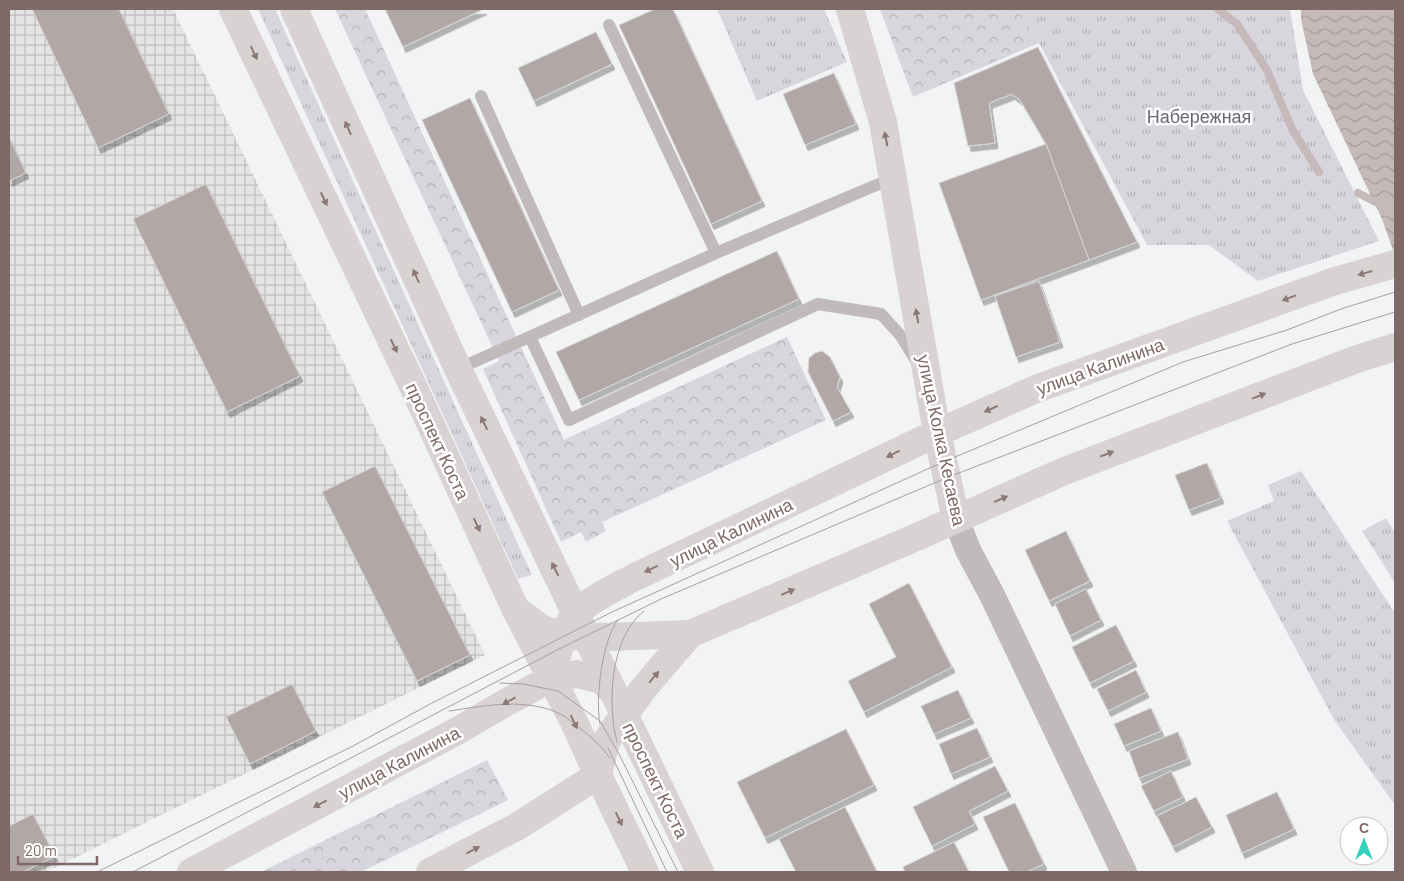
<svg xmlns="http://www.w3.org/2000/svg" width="1404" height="881" font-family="Barlow,sans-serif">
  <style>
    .industrial { fill: url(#industrial-grid) }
    .grass { fill: url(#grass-tufts) }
    .forest { fill: url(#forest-crowns) }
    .water { fill: url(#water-waves) }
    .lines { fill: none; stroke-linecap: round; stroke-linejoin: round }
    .stream { stroke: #c6b9ba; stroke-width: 8 }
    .building { fill: #b1a7a6; stroke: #d4d5d6; filter: url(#shadow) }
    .lane { stroke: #c1baba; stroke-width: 12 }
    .street { stroke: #c1baba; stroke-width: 26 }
    .secondary { stroke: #d9d2d2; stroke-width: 28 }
    .primary { stroke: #d9d2d2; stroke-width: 28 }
    .tram { stroke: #a89f9e; stroke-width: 1 }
    .oneway { fill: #8c7977 }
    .labels { text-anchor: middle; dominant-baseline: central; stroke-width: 5; stroke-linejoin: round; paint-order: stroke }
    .park-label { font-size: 18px; fill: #6d6577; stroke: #fff }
    .street-label { font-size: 18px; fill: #7f6967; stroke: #fff }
  </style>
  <defs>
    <pattern id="industrial-grid" width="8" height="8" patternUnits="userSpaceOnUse" patternTransform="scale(1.25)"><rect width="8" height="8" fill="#e5e4e5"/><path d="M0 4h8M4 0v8" fill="none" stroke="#bfbdbd"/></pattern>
    <pattern id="grass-tufts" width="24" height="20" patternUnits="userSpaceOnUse" patternTransform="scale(1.25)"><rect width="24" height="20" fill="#d7d6dd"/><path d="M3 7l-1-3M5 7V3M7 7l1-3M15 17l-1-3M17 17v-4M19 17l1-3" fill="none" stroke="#b4b2b7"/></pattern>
    <pattern id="forest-crowns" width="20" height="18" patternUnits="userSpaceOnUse" patternTransform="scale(1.25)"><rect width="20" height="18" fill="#d7d6dd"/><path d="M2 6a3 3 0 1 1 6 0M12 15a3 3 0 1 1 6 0" fill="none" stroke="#b4b2b7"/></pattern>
    <pattern id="water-waves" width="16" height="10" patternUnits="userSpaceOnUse" patternTransform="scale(1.25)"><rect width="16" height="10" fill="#c6b9ba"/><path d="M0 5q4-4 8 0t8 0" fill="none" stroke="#a69a9b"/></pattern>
    <filter id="shadow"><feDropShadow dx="3" dy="5.5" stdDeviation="0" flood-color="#0004"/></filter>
  </defs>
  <rect width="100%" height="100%" fill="#f1f3f5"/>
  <polygon class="industrial" points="9,9 173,9 485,655 46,872 9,872"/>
  <g class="grass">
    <polygon points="258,9 275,9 532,575 518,579"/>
    <polygon points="717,9 824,9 847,62 757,101"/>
    <polygon points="1017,9 1290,9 1303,90 1379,241 1258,281 1209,245 1147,245 1039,43"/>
    <polygon points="1301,471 1395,613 1395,805 1335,721 1227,521 1274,501 1268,485"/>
    <polygon points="1386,518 1395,533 1395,583 1362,531"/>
  </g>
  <g class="forest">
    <polygon points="335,9 365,9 564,440 787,337 826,420 602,522 606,531 586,542 581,532 561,542 483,369 499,361"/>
    <polygon points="880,9 1017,9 1039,43 913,97"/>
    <polygon points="487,760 508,800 361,872 261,872"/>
  </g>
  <polygon class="water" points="1301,9 1395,9 1395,256 1382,219 1313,74 1301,19"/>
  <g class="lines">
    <g class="stream">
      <polyline points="1218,9 1237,24 1267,70 1293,131 1319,172"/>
      <polyline points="1358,193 1395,212"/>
    </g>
  </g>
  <g class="building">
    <polygon points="32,9 119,9 169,114 98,148"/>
    <polygon points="385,9 484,9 403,47"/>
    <polygon points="655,9 673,9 762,201 711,224 619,25"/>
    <polygon points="596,32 612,64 534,101 518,68"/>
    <polygon points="1038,47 1137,242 1089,260 1046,144 1020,100 1012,94 989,103 995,143 968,146 954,83"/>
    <polygon points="834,73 856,124 805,145 783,94"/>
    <polygon points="470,98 559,290 512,312 422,120"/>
    <polygon points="9,137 26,173 9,181"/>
    <polygon points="1046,144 1089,260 981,300 939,183"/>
    <polygon points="206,184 300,376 227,412 133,219"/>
    <polygon points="777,251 799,299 579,400 556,352"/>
    <polygon points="1039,281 1060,342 1016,357 995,296"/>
    <polygon points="822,351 830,357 840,377 837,387 851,412 833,421 808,372 809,358 815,353"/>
    <polygon points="1207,463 1221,498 1189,510 1175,475"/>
    <polygon points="375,466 470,655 417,681 322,492"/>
    <polygon points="1066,531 1090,581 1049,601 1025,550"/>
    <polygon points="909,583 952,667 864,712 848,681 896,657 869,604"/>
    <polygon points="1086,589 1101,620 1070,636 1055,604"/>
    <polygon points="1116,625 1134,661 1090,683 1072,647"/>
    <polygon points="1136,670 1146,692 1108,711 1097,689"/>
    <polygon points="292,684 316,731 250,764 226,717"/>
    <polygon points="958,690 971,718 934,734 921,706"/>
    <polygon points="1151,708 1161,731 1124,746 1114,724"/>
    <polygon points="977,728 990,757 951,774 939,744"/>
    <polygon points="846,729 874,785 765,838 737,782"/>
    <polygon points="1178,732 1188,759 1139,778 1129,751"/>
    <polygon points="995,766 1008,791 969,811 975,824 932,846 913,807"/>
    <polygon points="1171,771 1183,797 1154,811 1141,786"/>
    <polygon points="1277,792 1294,829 1242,853 1226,815"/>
    <polygon points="1196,797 1212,827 1173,847 1157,816"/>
    <polygon points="1015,803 1044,864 1026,872 1009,872 983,817"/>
    <polygon points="845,807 877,872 796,872 779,839"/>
    <polygon points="33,814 55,856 23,872 9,872 9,826"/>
    <polygon points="954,842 969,872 905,872 903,867"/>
  </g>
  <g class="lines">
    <g class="lane">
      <polyline points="609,25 716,253 893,178"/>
      <polyline points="481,96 579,315"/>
      <polyline points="530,337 569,420 818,304 881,314 901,336 917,362"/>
      <polyline points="458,369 716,253"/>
    </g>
    <polyline class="street" points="956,519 968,550 993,597 1124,872"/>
    <g class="secondary">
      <polyline points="850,9 883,122 937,433 956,519"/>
      <polyline points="516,610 544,630 564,636 609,637 690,634"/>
      <path d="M552 678C557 657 561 631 576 614 588 600 618 586 635 577L937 433 1036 389 1335 281 1395 264"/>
      <polyline points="191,872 459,730 505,703 552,678 577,674 601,680 613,691"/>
      <polyline points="430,872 518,826 598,775 606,742 614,729 643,689 690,634 919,536 1062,472 1357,359 1395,347"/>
    </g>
    <g class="primary">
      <polyline points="233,9 413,386 514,606 575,724 598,775 645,872"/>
      <polyline points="294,9 458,369 700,872"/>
    </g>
    <g class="tram">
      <polyline points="500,683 523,684 558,691 600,721 619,754 678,872"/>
      <path d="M449 711C483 706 517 699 551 710 564 714 576 725 586 733 595 741 603 748 610 758"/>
      <path d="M600 724C595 700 602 640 618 620"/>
      <path d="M617 742C607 704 610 637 644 611"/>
      <polyline points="608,748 667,872"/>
      <polyline points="97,872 353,746 432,703 612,612 943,462 1183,362 1287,330 1341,309 1395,292"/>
      <polyline points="133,872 559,649 661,599 946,478 1292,344 1395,312"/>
    </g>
  </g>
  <defs><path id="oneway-solid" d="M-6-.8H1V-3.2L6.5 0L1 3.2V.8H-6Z" transform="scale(1.25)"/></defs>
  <g class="oneway">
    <use href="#oneway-solid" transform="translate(254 53) rotate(65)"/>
    <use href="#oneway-solid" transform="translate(348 128) rotate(-114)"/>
    <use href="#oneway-solid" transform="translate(886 139) rotate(-101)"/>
    <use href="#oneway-solid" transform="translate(324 199) rotate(65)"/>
    <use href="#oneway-solid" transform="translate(1365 273) rotate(164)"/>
    <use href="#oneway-solid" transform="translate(416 276) rotate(-114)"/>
    <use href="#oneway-solid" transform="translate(1289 298) rotate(160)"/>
    <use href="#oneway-solid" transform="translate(917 316) rotate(-100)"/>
    <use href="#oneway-solid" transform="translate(394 346) rotate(65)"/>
    <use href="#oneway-solid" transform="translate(1259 396) rotate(-21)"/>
    <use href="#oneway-solid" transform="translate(991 409) rotate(156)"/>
    <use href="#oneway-solid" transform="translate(484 423) rotate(-116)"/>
    <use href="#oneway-solid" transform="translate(893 454) rotate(154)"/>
    <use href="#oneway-solid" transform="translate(1107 454) rotate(-21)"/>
    <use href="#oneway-solid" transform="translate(1001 499) rotate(-24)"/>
    <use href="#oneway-solid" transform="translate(477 525) rotate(65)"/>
    <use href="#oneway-solid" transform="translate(555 569) rotate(-116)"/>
    <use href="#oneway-solid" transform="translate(651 569) rotate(154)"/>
    <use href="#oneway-solid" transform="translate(788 592) rotate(-23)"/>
    <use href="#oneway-solid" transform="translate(654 677) rotate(-49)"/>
    <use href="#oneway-solid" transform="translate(509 701) rotate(151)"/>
    <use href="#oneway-solid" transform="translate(574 722) rotate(64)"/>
    <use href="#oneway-solid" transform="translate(320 804) rotate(152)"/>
    <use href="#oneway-solid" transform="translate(619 819) rotate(64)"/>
    <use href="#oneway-solid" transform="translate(473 850) rotate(-28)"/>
  </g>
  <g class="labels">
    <g class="park-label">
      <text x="1199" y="116">Набережная</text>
    </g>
    <g class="street-label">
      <text transform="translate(1100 366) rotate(-20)">улица Калинина</text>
      <text transform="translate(942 440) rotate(78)">улица Колка Кесаева</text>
      <text transform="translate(438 441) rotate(65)">проспект Коста</text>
      <text transform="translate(731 532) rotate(-26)">улица Калинина</text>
      <text transform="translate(399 762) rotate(-28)">улица Калинина</text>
      <text transform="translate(656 780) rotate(64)">проспект Коста</text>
    </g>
  </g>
  <rect width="1404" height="881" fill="none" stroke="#7f6967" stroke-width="20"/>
  <g transform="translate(1364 841)"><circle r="24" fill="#ffffff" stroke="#ccc3c2"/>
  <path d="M0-4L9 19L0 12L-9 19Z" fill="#35d1bc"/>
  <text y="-8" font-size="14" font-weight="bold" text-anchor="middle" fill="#7f6967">С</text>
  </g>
  <path d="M18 856v8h79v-8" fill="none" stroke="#7f6967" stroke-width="2.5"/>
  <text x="25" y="856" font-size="15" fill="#7f6967" stroke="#ffffff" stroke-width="4" paint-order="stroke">20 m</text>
</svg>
